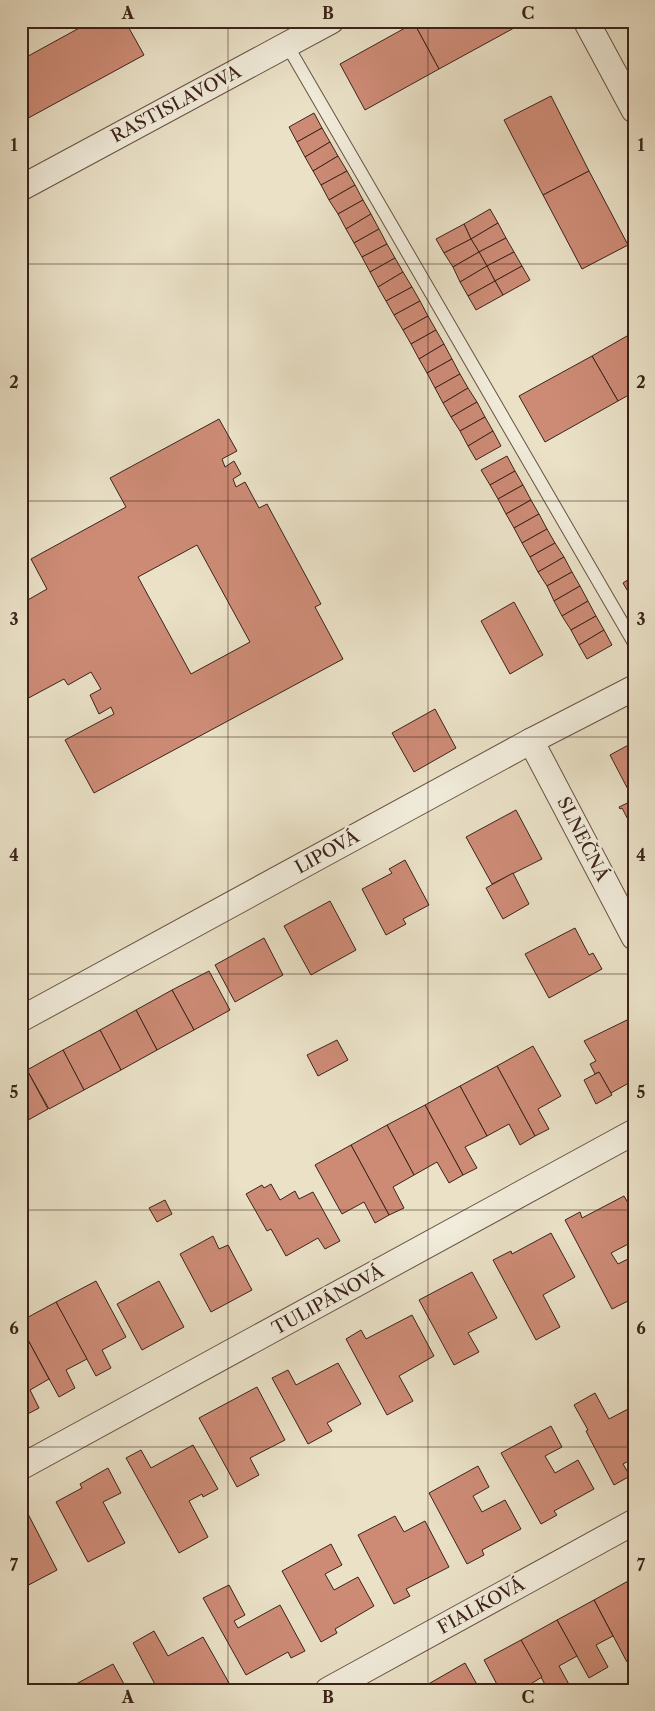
<svg xmlns="http://www.w3.org/2000/svg" width="655" height="1711" font-family="'Libre Caslon Text',serif">
  <style>
    .building { fill: #cd8b76; stroke: #3c2319; fill-rule: evenodd }
    .lines { fill: none; stroke-linecap: round; stroke-linejoin: round }
    .lane-casing { stroke: #685244; stroke-width: 14 }
    .street-casing { stroke: #685244; stroke-width: 27 }
    .lane { stroke: #f1ecdb; stroke-width: 12 }
    .street { stroke: #f1ecdb; stroke-width: 25 }
    .grid { fill: none; stroke: #3c2319; stroke-width: 1; stroke-opacity: 0.55 }
    .labels { text-anchor: middle; dominant-baseline: central; stroke-width: 5; stroke-linejoin: round; paint-order: stroke }
    .street-label { font-size: 18px; fill: #3c2319; stroke: #f1ecdb }
    .neatline { fill: none; stroke: #3c2319; stroke-width: 2 }
    .grid-label { font-size: 16px; text-anchor: middle; font-weight: bold; fill: #3c2319 }
  </style>
  <rect width="100%" height="100%" fill="#eae1c7"/>
  <filter id="stains"><feTurbulence type="fractalNoise" baseFrequency=".004" numOctaves="4"/><feColorMatrix values="0 0 0 0 .2 0 0 0 0 .09 0 0 0 0 .02 0 0 0 .5 -.17"/></filter>
  <radialGradient id="worn" r=".72"><stop offset=".6" stop-color="#630" stop-opacity="0"/><stop offset="1" stop-color="#630" stop-opacity=".3"/></radialGradient>
  <g class="building">
    <polygon points="92,21 125,21 144,55 21,122 21,60"/>
    <polygon points="418,21 510,21 514,28 439,69 414,23"/>
    <polygon points="414,23 439,69 365,110 340,64"/>
    <polygon points="551,96 589,171 543,195 504,120"/>
    <polygon points="314,113 322,128 297,142 289,127"/>
    <polygon points="322,128 330,142 305,157 297,142"/>
    <polygon points="330,142 338,156 313,171 305,157"/>
    <polygon points="338,156 347,171 321,185 313,171"/>
    <polygon points="347,171 355,185 329,200 321,185"/>
    <polygon points="589,171 628,245 582,269 543,195"/>
    <polygon points="355,185 363,200 338,214 329,200"/>
    <polygon points="363,200 371,214 346,229 338,214"/>
    <polygon points="490,209 498,223 471,239 464,224"/>
    <polygon points="371,214 379,229 354,243 346,229"/>
    <polygon points="498,223 506,238 479,252 471,239"/>
    <polygon points="464,224 471,239 444,253 436,239"/>
    <polygon points="379,229 387,244 362,257 354,243"/>
    <polygon points="506,238 514,252 487,266 479,252"/>
    <polygon points="471,239 479,252 453,267 444,253"/>
    <polygon points="387,244 395,258 370,272 362,257"/>
    <polygon points="479,252 487,266 460,282 453,267"/>
    <polygon points="514,252 522,266 495,281 487,266"/>
    <polygon points="395,258 403,272 378,287 370,272"/>
    <polygon points="487,266 495,281 468,296 460,282"/>
    <polygon points="522,266 530,280 503,295 495,281"/>
    <polygon points="403,272 412,287 386,301 378,287"/>
    <polygon points="495,281 503,295 476,310 468,296"/>
    <polygon points="412,287 420,301 394,315 386,301"/>
    <polygon points="420,301 428,316 403,330 394,315"/>
    <polygon points="428,316 436,330 411,344 403,330"/>
    <polygon points="436,330 444,344 419,359 411,344"/>
    <polygon points="634,332 634,392 618,401 592,356"/>
    <polygon points="444,344 452,359 427,373 419,359"/>
    <polygon points="592,356 618,401 545,442 519,396"/>
    <polygon points="452,359 460,374 435,388 427,373"/>
    <polygon points="460,374 468,388 443,403 435,388"/>
    <polygon points="468,388 477,402 451,417 443,403"/>
    <polygon points="477,402 485,417 460,431 451,417"/>
    <polygon points="485,417 493,431 468,446 460,431"/>
    <path d="M219 419 237 451 222 459 225 467 234 461 241 474 233 479 236 487 245 482 259 508 267 504 321 604 315 607 343 659 94 793 65 740 114 714 111 707 99 714 90 695 101 689 91 672 68 685 64 679 21 702V593L26 601 47 589 31 559 126 507 110 478ZM197 545 250 642 191 674 138 577Z"/>
    <polygon points="493,431 501,446 476,460 468,446"/>
    <polygon points="507,456 515,471 490,485 481,470"/>
    <polygon points="515,471 523,485 498,499 490,485"/>
    <polygon points="523,485 531,500 506,514 498,499"/>
    <polygon points="531,500 539,514 514,528 506,514"/>
    <polygon points="539,514 547,529 522,543 514,528"/>
    <polygon points="547,529 555,543 530,557 522,543"/>
    <polygon points="555,543 564,557 538,572 530,557"/>
    <polygon points="564,557 572,572 547,586 538,572"/>
    <polygon points="572,572 580,586 554,601 547,586"/>
    <polygon points="634,576 634,602 623,583"/>
    <polygon points="580,586 588,601 562,616 554,601"/>
    <polygon points="588,601 596,616 571,630 562,616"/>
    <polygon points="514,602 543,655 510,674 481,621"/>
    <polygon points="596,616 604,630 579,645 571,630"/>
    <polygon points="604,630 612,645 587,659 579,645"/>
    <polygon points="435,709 456,748 414,772 392,733"/>
    <polygon points="634,742 634,799 633,799 610,755"/>
    <polygon points="634,800 634,831 622,808 620,809 619,807"/>
    <polygon points="516,810 542,859 492,884 466,837"/>
    <polygon points="405,860 429,905 403,919 406,924 386,935 362,889 392,873 389,869"/>
    <polygon points="513,873 529,904 503,919 486,888"/>
    <polygon points="330,901 356,950 311,975 284,926"/>
    <polygon points="575,928 589,955 593,953 602,969 549,998 525,954"/>
    <polygon points="264,938 283,975 235,1002 215,965"/>
    <polygon points="209,971 230,1010 194,1030 172,990"/>
    <polygon points="172,990 194,1030 157,1050 136,1010"/>
    <polygon points="136,1010 157,1050 121,1070 100,1030"/>
    <polygon points="627,1020 634,1032 634,1080 611,1093 599,1072 595,1074 590,1064 596,1061 584,1041"/>
    <polygon points="100,1030 121,1070 84,1090 63,1050"/>
    <polygon points="337,1040 348,1060 318,1076 307,1055"/>
    <polygon points="533,1046 561,1096 538,1109 549,1129 535,1136 497,1066"/>
    <polygon points="63,1050 84,1090 49,1109 27,1070"/>
    <polygon points="497,1066 535,1136 520,1145 509,1124 487,1136 460,1086"/>
    <polygon points="27,1070 48,1109 21,1124 21,1073"/>
    <polygon points="599,1072 612,1095 596,1104 584,1080"/>
    <polygon points="460,1086 487,1136 465,1147 477,1168 463,1175 425,1105"/>
    <polygon points="425,1105 463,1175 449,1183 437,1162 414,1175 387,1125"/>
    <polygon points="387,1125 414,1175 393,1187 404,1208 389,1215 351,1145"/>
    <polygon points="351,1145 389,1215 375,1223 364,1202 342,1214 315,1165"/>
    <polygon points="271,1184 280,1200 295,1191 299,1199 313,1192 340,1241 325,1249 318,1238 286,1256 271,1229 267,1231 246,1194 262,1185 264,1188"/>
    <polygon points="624,1196 634,1213 634,1241 611,1253 618,1264 628,1259 634,1269 634,1298 612,1309 565,1220 580,1212 582,1218"/>
    <polygon points="165,1200 172,1214 157,1222 149,1208"/>
    <polygon points="551,1233 575,1277 543,1295 560,1327 536,1340 493,1260 511,1251 512,1254"/>
    <polygon points="213,1236 219,1249 228,1245 252,1290 211,1312 180,1254"/>
    <polygon points="472,1272 497,1318 468,1333 479,1352 454,1365 419,1300"/>
    <polygon points="96,1281 126,1337 102,1350 111,1368 96,1376 56,1302"/>
    <polygon points="159,1281 184,1327 142,1350 117,1304"/>
    <polygon points="56,1302 87,1359 66,1370 75,1388 59,1397 21,1327 21,1321"/>
    <polygon points="412,1315 434,1356 399,1376 413,1401 387,1415 346,1339 361,1330 366,1339"/>
    <polygon points="21,1327 49,1379 30,1390 39,1408 22,1417"/>
    <polygon points="338,1363 361,1404 327,1423 332,1431 308,1444 272,1378 288,1370 296,1385"/>
    <polygon points="257,1387 285,1440 250,1458 259,1475 237,1487 199,1418"/>
    <polygon points="595,1393 609,1419 634,1406 634,1458 623,1464 630,1476 614,1485 586,1431 588,1430 574,1405"/>
    <polygon points="551,1426 562,1447 545,1456 555,1473 578,1460 594,1489 554,1511 557,1515 541,1524 501,1453"/>
    <polygon points="193,1445 218,1489 203,1497 202,1494 189,1501 208,1537 179,1553 126,1458 141,1450 151,1468"/>
    <polygon points="478,1466 489,1487 473,1496 482,1512 505,1500 521,1529 482,1550 484,1555 467,1564 429,1493"/>
    <polygon points="108,1468 121,1493 103,1502 125,1543 88,1562 56,1502 82,1488 80,1484"/>
    <polygon points="27,1512 57,1570 21,1589 21,1516"/>
    <polygon points="395,1516 404,1532 425,1521 449,1567 406,1589 410,1596 394,1604 358,1535"/>
    <polygon points="331,1544 342,1565 325,1574 334,1590 358,1577 374,1606 335,1629 337,1633 321,1642 282,1571"/>
    <polygon points="630,1580 634,1587 634,1625 631,1626 634,1631 634,1658 627,1662 594,1600"/>
    <polygon points="229,1585 245,1615 234,1621 238,1628 280,1605 305,1651 291,1658 288,1652 246,1675 203,1598"/>
    <polygon points="594,1600 613,1636 596,1645 608,1667 589,1678 557,1620"/>
    <polygon points="557,1620 577,1656 559,1666 572,1690 548,1690 521,1640"/>
    <polygon points="154,1631 168,1656 203,1637 233,1690 158,1690 133,1643"/>
    <polygon points="521,1640 542,1677 524,1688 525,1690 500,1690 484,1660"/>
    <polygon points="465,1663 480,1690 418,1690"/>
    <polygon points="113,1664 124,1684 115,1690 65,1690"/>
  </g>
  <g class="lines">
    <g class="lane-casing">
      <polyline id="lane" points="287,45 634,643"/>
    </g>
    <g class="street-casing">
      <g id="street">
        <polyline points="586,21 634,110"/>
        <polyline points="21,188 331,21"/>
        <polyline points="531,741 634,937"/>
        <polyline points="21,1019 531,741 634,688"/>
        <polyline points="21,1467 634,1132"/>
        <polyline points="328,1690 634,1522"/>
      </g>
    </g>
    <use href="#lane" class="lane"/>
    <use href="#street" class="street"/>
  </g>
  <path class="grid" d="M228 21V1690M428 21V1690M21 264H634M21 501H634M21 737H634M21 974H634M21 1210H634M21 1447H634"/>
  <g class="labels">
    <g class="street-label">
      <text transform="translate(176 104) rotate(-28)">RASTISLAVOVA</text>
      <text transform="translate(583 839) rotate(63)">SLNEČNÁ</text>
      <text transform="translate(327 852) rotate(-29)">LIPOVÁ</text>
      <text transform="translate(328 1300) rotate(-29)">TULIPÁNOVÁ</text>
      <text transform="translate(481 1606) rotate(-29)">FIALKOVÁ</text>
    </g>
  </g>
  <rect width="655" height="1711" fill="none" stroke="#eae1c7" stroke-width="55"/>
  <rect x="28" y="28" width="600" height="1656" class="neatline"/>
  <g class="grid-label">
    <text x="128" y="19">A</text>
    <text x="328" y="19">B</text>
    <text x="528" y="19">C</text>
    <text x="14" y="151">1</text>
    <text x="641" y="151">1</text>
    <text x="14" y="388">2</text>
    <text x="641" y="388">2</text>
    <text x="14" y="625">3</text>
    <text x="641" y="625">3</text>
    <text x="14" y="861">4</text>
    <text x="641" y="861">4</text>
    <text x="14" y="1098">5</text>
    <text x="641" y="1098">5</text>
    <text x="14" y="1334">6</text>
    <text x="641" y="1334">6</text>
    <text x="14" y="1571">7</text>
    <text x="641" y="1571">7</text>
    <text x="128" y="1703">A</text>
    <text x="328" y="1703">B</text>
    <text x="528" y="1703">C</text>
  </g>
  <rect width="100%" height="100%" filter="url(#stains)"/>
  <rect width="100%" height="100%" fill="url(#worn)"/>
</svg>
